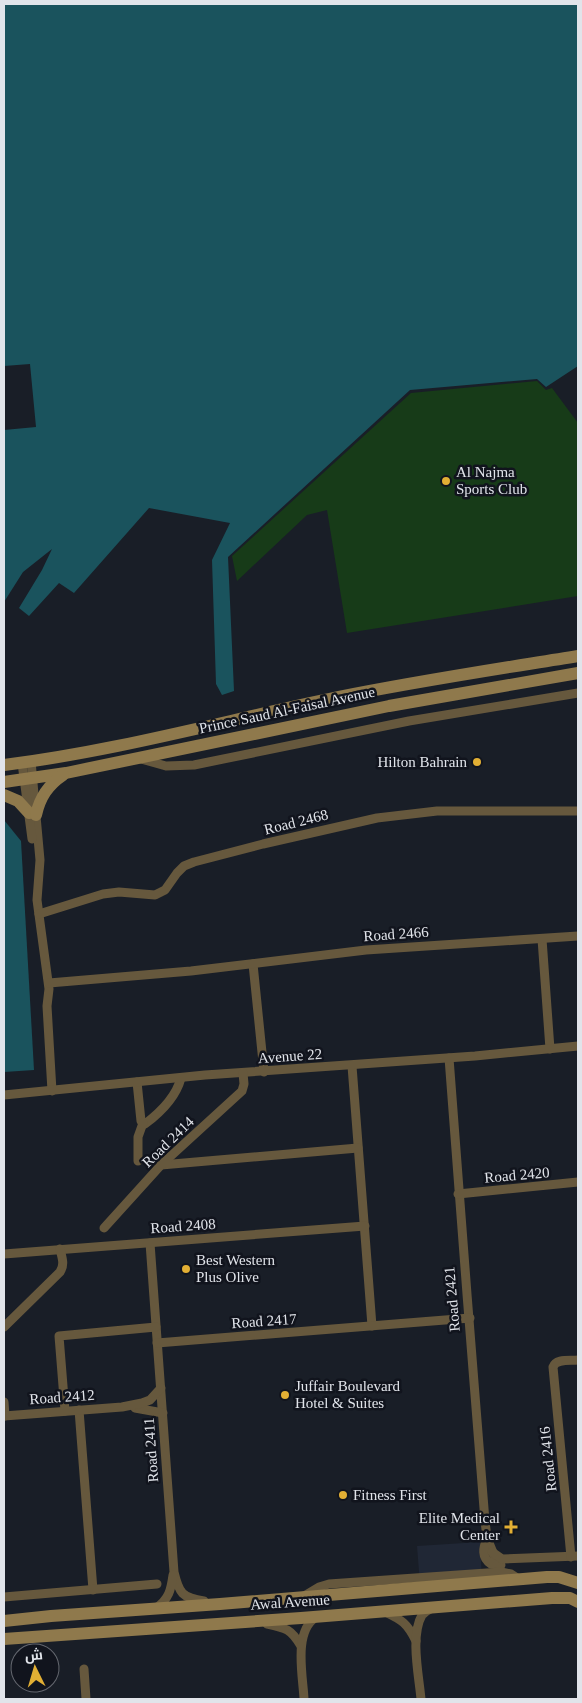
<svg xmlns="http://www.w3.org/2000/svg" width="582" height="1703" font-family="'Times New Roman',Cairo,serif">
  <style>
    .built { fill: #202735 }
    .green { fill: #173b18 }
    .water { fill: #1a535d }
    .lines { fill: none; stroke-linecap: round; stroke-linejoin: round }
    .street { stroke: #66583d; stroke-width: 9 }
    .secondary { stroke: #8f794c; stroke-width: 12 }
    .poi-dot { fill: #e2af34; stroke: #11141d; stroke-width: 2 }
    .labels { text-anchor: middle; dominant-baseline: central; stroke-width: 5; stroke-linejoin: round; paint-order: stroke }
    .poi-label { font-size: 15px; fill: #e1e4ea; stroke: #11141d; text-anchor: start }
    .street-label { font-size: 15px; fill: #e1e4ea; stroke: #11141d }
  </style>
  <rect width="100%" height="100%" fill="#191e27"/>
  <polygon class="built" points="480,1542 482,1580 420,1584 417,1546"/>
  <polygon class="green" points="537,381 546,390 552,388 578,423 578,596 347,633 327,510 307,515 237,581 232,556 411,393"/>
  <g class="water">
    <polygon points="4,4 578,4 578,366 546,387 537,379 410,390 228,557 234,691 222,695 216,684 212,560 230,523 149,508 74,593 59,583 29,616 19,608 42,570 52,549 23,572 4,602 4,430 36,427 30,364 4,366"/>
    <polygon points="4,820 21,841 34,1070 4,1072"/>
  </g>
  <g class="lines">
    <g class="street">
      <polyline points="141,759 166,766 194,765 409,721 578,693"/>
      <polyline points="31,761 40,860 37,900 49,989 47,1006 52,1091"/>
      <polyline points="22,763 32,839"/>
      <polyline points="39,914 103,894 119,892 155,895 165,890 177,873 184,866 194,862 263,844 377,818 437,811 578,811"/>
      <polyline points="542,939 550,1049"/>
      <polyline points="253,964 264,1072"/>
      <polyline points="49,983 191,971 366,950 578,936"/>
      <path d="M449 1058C460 1212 473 1367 485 1521L487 1538 501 1572"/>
      <polyline points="352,1066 372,1326"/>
      <path d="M137 1082 141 1121 145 1124C161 1112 176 1097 181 1078"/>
      <polyline points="4,1095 205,1075 475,1056 578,1046"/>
      <polyline points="138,1161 138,1137 143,1123"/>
      <polyline points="161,1165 358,1148"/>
      <polyline points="458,1194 578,1182"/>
      <polyline points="104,1228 161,1165 242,1091 244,1084 243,1073"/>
      <path d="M150 1243 174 1572C179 1593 182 1598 204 1601"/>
      <polyline points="4,1254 365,1226"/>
      <path d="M4 1327 60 1272C65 1264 62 1258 60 1249"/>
      <polyline points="157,1343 470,1318"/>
      <polyline points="4,1402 5,1416"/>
      <polyline points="135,1408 163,1413"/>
      <polyline points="79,1410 93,1590"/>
      <polyline points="65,1411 59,1336 156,1327"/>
      <polyline points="4,1416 122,1407 142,1403 150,1400 161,1388"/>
      <path d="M487 1538C483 1548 481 1557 491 1564L501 1565"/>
      <polyline points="492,1552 502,1559 578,1556"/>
      <path d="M571 1557 553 1367C556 1358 570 1361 578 1360"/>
      <polyline points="304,1596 319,1587 329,1584 501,1572 511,1574 520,1580"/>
      <polyline points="4,1597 157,1584"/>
      <path d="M156 1608C169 1599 171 1590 173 1575"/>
      <path d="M385 1612C402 1620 407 1623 416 1641"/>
      <path d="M267 1624C286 1628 291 1629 301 1646"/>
      <polyline points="84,1669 86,1699"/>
      <path d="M304 1699C303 1676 293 1632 316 1617"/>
      <path d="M421 1699C419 1676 410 1636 422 1615 425 1612 428 1610 432 1608"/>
    </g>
    <g class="secondary">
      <path d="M4 765C117 751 227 720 339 697 418 681 498 669 578 656"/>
      <polyline points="4,782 66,773 389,706 578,673"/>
      <polyline points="4,795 18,801 29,813"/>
      <path d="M36 815C40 797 48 785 63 775"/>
      <polyline points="4,1621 51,1616 220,1604 547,1577 559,1577 578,1583"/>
      <polyline points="4,1639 301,1618 552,1598 570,1598 578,1602"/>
    </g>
  </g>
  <g class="poi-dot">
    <circle cx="446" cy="481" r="5"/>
    <circle cx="477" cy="762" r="5"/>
    <circle cx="186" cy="1269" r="5"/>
    <circle cx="285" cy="1395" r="5"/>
    <circle cx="343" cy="1495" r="5"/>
    <path d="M508.5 1519.5h5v5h5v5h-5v5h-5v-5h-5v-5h5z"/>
  </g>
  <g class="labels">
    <g class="poi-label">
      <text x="456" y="472">Al Najma<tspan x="456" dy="17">Sports Club</tspan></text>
      <text x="467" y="762" text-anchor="end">Hilton Bahrain</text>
      <text x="196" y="1260">Best Western<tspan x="196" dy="17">Plus Olive</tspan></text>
      <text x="295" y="1386">Juffair Boulevard<tspan x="295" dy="17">Hotel &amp; Suites</tspan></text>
      <text x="353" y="1495">Fitness First</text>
      <text x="500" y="1518" text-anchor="end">Elite Medical<tspan x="500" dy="17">Center</tspan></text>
    </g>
    <g class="street-label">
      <text transform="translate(287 710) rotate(-12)">Prince Saud Al-Faisal Avenue</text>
      <text transform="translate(296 822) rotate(-14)">Road 2468</text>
      <text transform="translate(396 934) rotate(-4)">Road 2466</text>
      <text transform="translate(290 1056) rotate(-4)">Avenue 22</text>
      <text transform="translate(168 1142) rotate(-44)">Road 2414</text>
      <text transform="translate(517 1175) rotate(-5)">Road 2420</text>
      <text transform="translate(183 1226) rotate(-4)">Road 2408</text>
      <text transform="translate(452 1299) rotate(-95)">Road 2421</text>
      <text transform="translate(264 1321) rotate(-4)">Road 2417</text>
      <text transform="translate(62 1397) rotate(-4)">Road 2412</text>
      <text transform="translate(151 1450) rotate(-94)">Road 2411</text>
      <text transform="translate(548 1459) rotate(-96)">Road 2416</text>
      <text transform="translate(290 1602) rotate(-4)">Awal Avenue</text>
    </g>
  </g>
  <rect width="582" height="1703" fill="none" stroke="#e1e4ea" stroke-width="10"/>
  <g transform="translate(35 1668) rotate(355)"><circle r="24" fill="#11141d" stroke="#64676f"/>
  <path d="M0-4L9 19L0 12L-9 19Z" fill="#e2af34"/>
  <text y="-8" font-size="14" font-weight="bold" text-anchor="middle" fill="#e1e4ea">ش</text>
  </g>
</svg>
